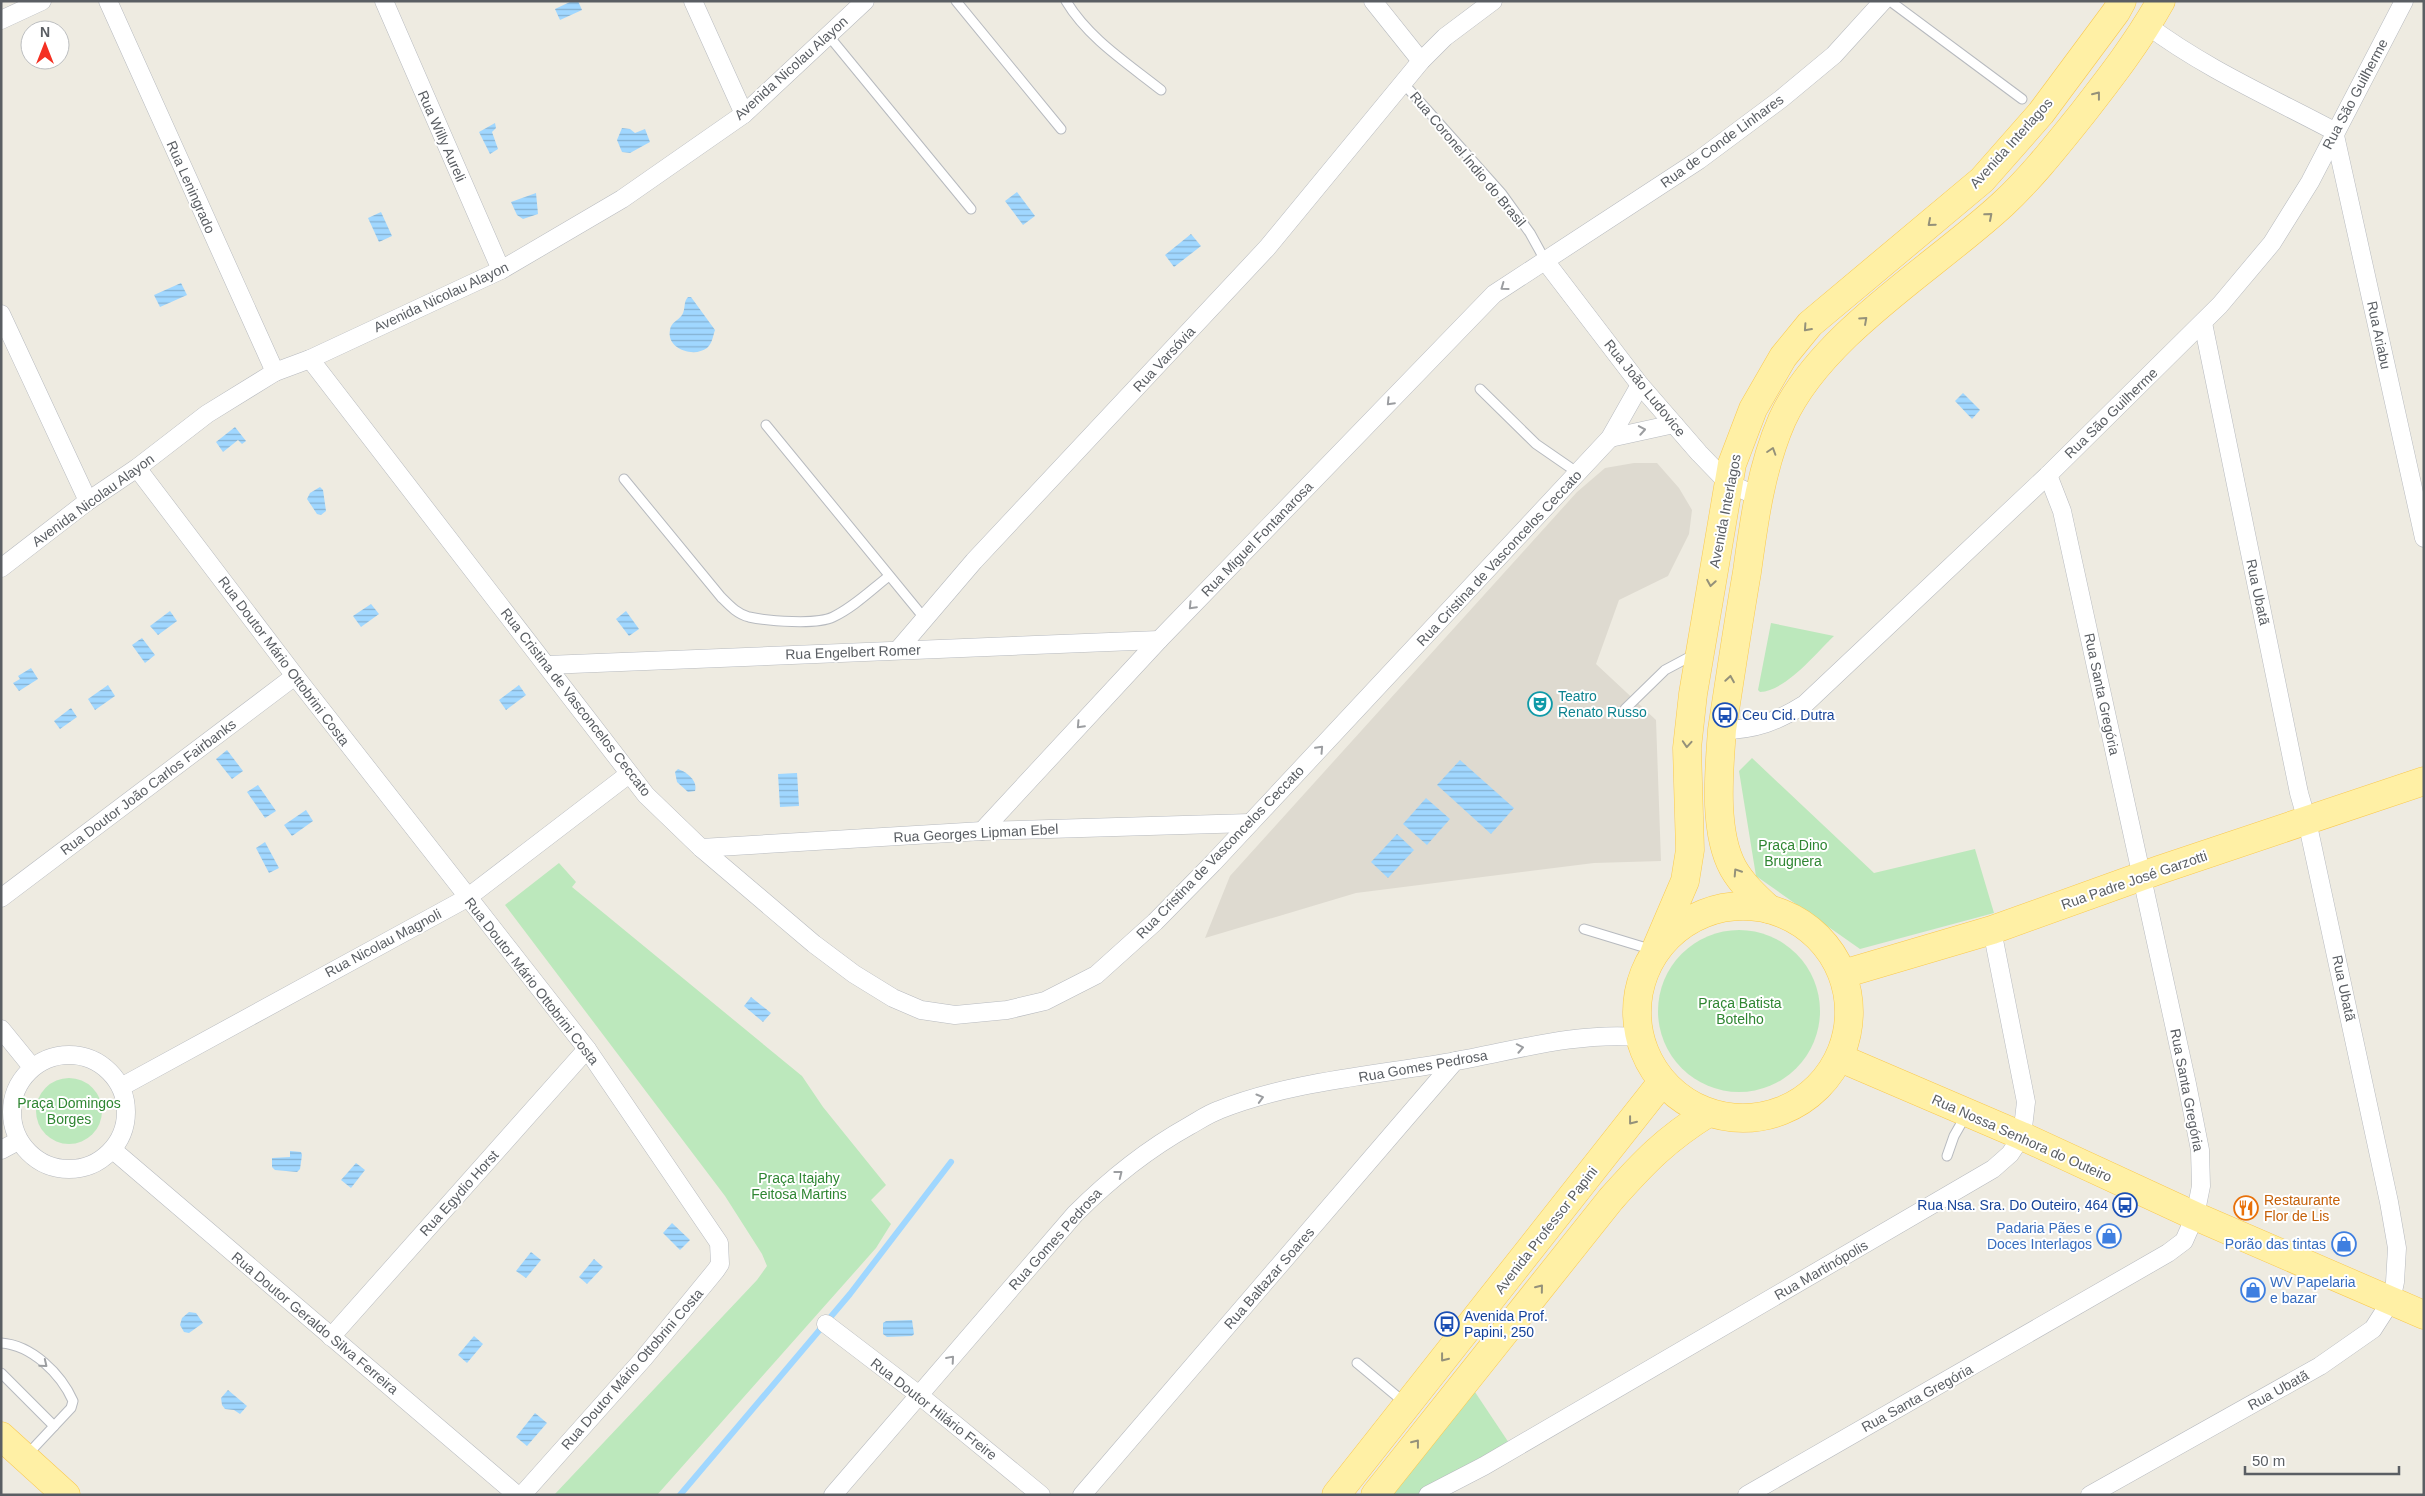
<svg xmlns="http://www.w3.org/2000/svg" width="2425" height="1496" font-family="Arial,sans-serif">
  <style>
    .education { fill: #dedad0 }
    .park { fill: #bce8bc }
    .water { fill: url(#water-rules) }
    .lines { fill: none; stroke-linecap: round; stroke-linejoin: round }
    .stream { stroke: #a0d7ff; stroke-width: 6 }
    .lane-casing { stroke: #b7babf; stroke-width: 11 }
    .street-casing { stroke: #b7babf; stroke-width: 19 }
    .primary-casing { stroke: #fac94e; stroke-width: 29 }
    .lane { stroke: #fff; stroke-width: 9 }
    .street { stroke: #fff; stroke-width: 18 }
    .primary { stroke: #fff0a5; stroke-width: 28 }
    .oneway { stroke: #94917a }
    .oneway2 { stroke: #9c9ea1 }
    .labels { text-anchor: middle; dominant-baseline: central; stroke-width: 4; stroke-linejoin: round; paint-order: stroke }
    .street-label { font-size: 14px; fill: #5a5e63; stroke: #fff }
    .culture-label { font-size: 14px; fill: #0d838f; stroke: #fff; text-anchor: start }
    .transit-label { font-size: 14px; fill: #164399; stroke: #fff; text-anchor: start }
    .park-label { font-size: 14px; fill: #2f8632; stroke: #fff }
    .food-label { font-size: 14px; fill: #c56008; stroke: #fff; text-anchor: start }
    .shop-label { font-size: 14px; fill: #366cbe; stroke: #fff; text-anchor: end }
  </style>
  <defs>
    <pattern id="water-rules" width="6" height="5" patternUnits="userSpaceOnUse" patternTransform="scale(1.25)"><rect width="6" height="5" fill="#a0d7ff"/><path d="M0 2.5h6" fill="none" stroke="#85b2d2"/></pattern>
  </defs>
  <rect width="100%" height="100%" fill="#eeebe1"/>
  <polygon class="education" points="1634,463 1657,463 1679,488 1692,510 1689,534 1668,576 1619,600 1596,664 1656,720 1661,861 1594,863 1356,893 1205,938 1230,876 1577,492 1605,468"/>
  <g class="park">
    <path d="M1771 623 1834 636C1816 653 1786 691 1760 692L1758 690Z"/>
    <polygon points="1752,758 1874,873 1975,849 1994,913 1860,949 1756,876 1739,771"/>
    <polygon points="559,863 576,882 572,887 802,1076 823,1107 886,1185 871,1200 891,1224 876,1248 657,1495 554,1495 757,1280 767,1266 762,1254 725,1196 505,905"/>
    <circle cx="1739" cy="1011" r="81"/>
    <circle cx="69" cy="1111" r="33"/>
    <polygon points="1473,1389 1509,1443 1416,1495 1392,1495"/>
  </g>
  <g class="water">
    <polygon points="572,1 578,1 582,10 560,20 555,9"/>
    <polygon points="495,123 496,128 492,132 498,149 490,154 479,132"/>
    <polygon points="622,128 630,129 635,133 645,129 650,142 630,153 622,152 617,140"/>
    <polygon points="1017,192 1035,216 1023,225 1005,201"/>
    <polygon points="536,193 538,214 523,219 517,215 511,202"/>
    <polygon points="381,212 392,236 379,242 368,218"/>
    <polygon points="1191,234 1201,246 1174,267 1165,255"/>
    <polygon points="181,283 187,295 160,307 154,295"/>
    <path d="M688 297H691L715 330C713 336 712 344 707 348 694 358 666 349 670 330 671 322 678 321 682 315 686 309 683 302 688 297Z"/>
    <polygon points="1963,393 1980,410 1972,419 1955,401"/>
    <polygon points="235,427 246,441 242,444 238,440 223,452 216,442"/>
    <polygon points="320,487 323,490 326,511 321,515 317,514 307,499 310,493"/>
    <polygon points="371,604 379,614 361,627 353,616"/>
    <polygon points="170,611 177,621 158,635 150,626"/>
    <polygon points="626,611 639,629 629,636 616,619"/>
    <polygon points="142,638 155,655 145,663 132,645"/>
    <polygon points="31,668 38,679 19,691 13,683 20,679 18,676"/>
    <polygon points="108,685 115,696 95,710 88,699"/>
    <polygon points="519,685 526,695 506,710 499,700"/>
    <polygon points="71,708 77,717 60,729 54,721"/>
    <polygon points="227,750 243,771 232,779 216,759"/>
    <polygon points="1460,760 1514,808 1491,834 1437,785"/>
    <path d="M678 769C687 772 698 781 695 791L688 792 677 782 675 772Z"/>
    <polygon points="797,773 799,806 780,807 778,774"/>
    <polygon points="258,785 276,811 265,818 247,792"/>
    <polygon points="1426,798 1450,819 1427,845 1403,824"/>
    <polygon points="306,810 313,821 292,836 284,825"/>
    <polygon points="1397,834 1414,850 1388,878 1371,862"/>
    <polygon points="265,842 279,868 269,873 256,848"/>
    <polygon points="751,997 771,1013 763,1022 744,1006"/>
    <polygon points="290,1151 301,1152 302,1155 300,1169 297,1172 275,1170 272,1167 272,1158 290,1157"/>
    <polygon points="356,1163 365,1170 351,1188 341,1180"/>
    <polygon points="672,1223 690,1240 680,1250 663,1233"/>
    <polygon points="531,1252 541,1260 526,1278 516,1271"/>
    <polygon points="594,1259 603,1267 587,1284 579,1277"/>
    <polygon points="189,1312 196,1313 203,1323 189,1333 184,1332 180,1325 182,1318"/>
    <polygon points="912,1320 914,1334 912,1336 887,1337 883,1334 883,1323 886,1321"/>
    <polygon points="474,1336 483,1344 467,1363 458,1355"/>
    <polygon points="228,1390 247,1406 240,1414 234,1410 225,1409 222,1405 221,1398"/>
    <polygon points="535,1413 547,1423 527,1446 516,1437"/>
  </g>
  <g class="lines">
    <polyline class="stream" points="680,1495 850,1294 951,1162"/>
    <g class="lane-casing">
      <g id="lane">
        <polyline points="956,1 1061,129"/>
        <path d="M1066 1C1088 38 1127 63 1161 90"/>
        <polyline points="1890,1 2022,99"/>
        <polyline points="828,35 971,209"/>
        <polyline points="1404,84 1502,194 1530,233 1546,262"/>
        <polyline points="1480,389 1536,444 1578,473"/>
        <polyline points="766,425 925,619"/>
        <path d="M624 479 721 597C729 605 737 614 749 617 768 621 817 625 833 617 854 607 871 590 889 576"/>
        <polyline points="1625,709 1665,670 1695,654"/>
        <polyline points="1584,929 1653,950"/>
        <polyline points="1947,1156 1954,1136 1966,1115"/>
        <path d="M1 1343C32 1345 61 1374 73 1401L71 1408 26 1456"/>
        <polyline points="1357,1363 1405,1403"/>
        <polyline points="1,1373 54,1426"/>
      </g>
    </g>
    <g class="street-casing">
      <g id="street">
        <polyline points="108,1 275,372"/>
        <polyline points="384,1 501,270"/>
        <polyline points="693,1 744,114"/>
        <polyline points="1373,1 1421,61"/>
        <polyline points="1,20 42,1"/>
        <path d="M2147 25C2204 68 2272 98 2334 131L2424 538"/>
        <polyline points="1546,262 1640,385 1699,453 1728,483 1759,497"/>
        <polyline points="1,314 88,501"/>
        <polyline points="310,359 646,795 701,848 814,944 854,974 893,998 921,1010 955,1015 1007,1010 1045,1001 1096,975 1155,922 1213,863 1610,438 1640,385"/>
        <polyline points="1610,438 1674,424"/>
        <polyline points="137,468 295,676 587,1049 719,1243 720,1264 716,1270 644,1358 522,1495"/>
        <polyline points="1,568 88,501 137,468 207,414 275,372 310,359 501,270 622,199 744,114 865,1"/>
        <polyline points="898,650 974,561 1267,248 1421,61 1445,37 1493,1"/>
        <polyline points="547,665 1159,640"/>
        <path d="M1722 730C1755 730 1778 721 1805 704L2048 475 2220 305 2272 243 2310 182 2404 1"/>
        <polyline points="982,831 1159,640 1494,294 1699,160 1781,99 1834,55 1883,1"/>
        <polyline points="701,848 982,831 1250,823"/>
        <polyline points="1,898 295,676"/>
        <polyline points="1,1029 32,1067"/>
        <circle cx="69" cy="1112" r="57"/>
        <polyline points="121,1087 467,898 629,774"/>
        <polyline points="1,1150 18,1141"/>
        <polyline points="113,1150 517,1495"/>
        <polyline points="826,1324 919,1395 1041,1495"/>
        <polyline points="331,1337 587,1049"/>
        <path d="M833 1495 1075 1214C1110 1179 1146 1150 1189 1126 1198 1121 1208 1114 1219 1110 1291 1081 1379 1075 1456 1061 1517 1050 1576 1032 1639 1037"/>
        <polyline points="1082,1495 1455,1061"/>
        <polyline points="1428,1495 1484,1466 1993,1169 2010,1154 2022,1136 2026,1102 1992,930"/>
        <polyline points="1747,1495 2168,1253 2184,1241 2195,1216 2201,1186 2200,1150 2187,1084 2062,511 2048,475"/>
        <polyline points="2090,1495 2320,1366 2373,1329 2391,1301 2395,1282 2397,1248 2389,1202 2307,821 2299,793 2203,323"/>
      </g>
    </g>
    <g class="primary-casing">
      <g id="primary">
        <circle cx="1743" cy="1012" r="106"/>
        <path d="M1769 909C1756 897 1742 884 1733 868 1713 831 1719 771 1722 730 1730 677 1738 624 1747 572 1754 521 1761 468 1782 420 1821 334 1934 268 2003 204 2032 177 2057 145 2082 114 2110 78 2138 42 2161 1"/>
        <polyline points="1655,951 1685,881 1690,850 1687,748 1693,694 1732,464 1753,409 1783,357 1810,324 1982,180 2041,113 2116,12 2122,1"/>
        <polyline points="1843,974 1992,930 2159,870 2424,781"/>
        <polyline points="1840,1058 2022,1136 2195,1216 2424,1315"/>
        <polyline points="1,1436 66,1495"/>
        <polyline points="1336,1495 1662,1082"/>
        <path d="M1375 1495 1611 1199C1644 1162 1666 1139 1708 1113"/>
      </g>
    </g>
    <use href="#lane" class="lane"/>
    <use href="#street" class="street"/>
    <use href="#primary" class="primary"/>
  </g>
  <defs><path id="oneway-chevron" d="M-2-3.5L2.5 0L-2 3.5" fill="none" stroke-width="1.6" stroke-linecap="round" stroke-linejoin="round" transform="scale(1.25)"/></defs>
  <g class="oneway">
    <use href="#oneway-chevron" transform="translate(2097 95) rotate(-52)"/>
    <use href="#oneway-chevron" transform="translate(1989 216) rotate(-41)"/>
    <use href="#oneway-chevron" transform="translate(1931 223) rotate(139)"/>
    <use href="#oneway-chevron" transform="translate(1864 320) rotate(-42)"/>
    <use href="#oneway-chevron" transform="translate(1807 328) rotate(132)"/>
    <use href="#oneway-chevron" transform="translate(1772 451) rotate(-72)"/>
    <use href="#oneway-chevron" transform="translate(1711 583) rotate(99)"/>
    <use href="#oneway-chevron" transform="translate(1730 679) rotate(-81)"/>
    <use href="#oneway-chevron" transform="translate(1687 744) rotate(94)"/>
    <use href="#oneway-chevron" transform="translate(1737 872) rotate(-123)"/>
    <use href="#oneway-chevron" transform="translate(1632 1121) rotate(128)"/>
    <use href="#oneway-chevron" transform="translate(1540 1288) rotate(-51)"/>
    <use href="#oneway-chevron" transform="translate(1444 1358) rotate(128)"/>
    <use href="#oneway-chevron" transform="translate(1416 1443) rotate(-52)"/>
  </g>
  <g class="oneway2">
    <use href="#oneway-chevron" transform="translate(1504 287) rotate(144)"/>
    <use href="#oneway-chevron" transform="translate(1390 402) rotate(134)"/>
    <use href="#oneway-chevron" transform="translate(1642 430) rotate(-10)"/>
    <use href="#oneway-chevron" transform="translate(1192 606) rotate(134)"/>
    <use href="#oneway-chevron" transform="translate(1080 725) rotate(133)"/>
    <use href="#oneway-chevron" transform="translate(1320 749) rotate(-47)"/>
    <use href="#oneway-chevron" transform="translate(1520 1048) rotate(-11)"/>
    <use href="#oneway-chevron" transform="translate(1260 1098) rotate(-16)"/>
    <use href="#oneway-chevron" transform="translate(1119 1174) rotate(-38)"/>
    <use href="#oneway-chevron" transform="translate(951 1359) rotate(-49)"/>
    <use href="#oneway-chevron" transform="translate(44 1364) rotate(39)"/>
  </g>
  <defs>
    <g id="theatre-ring" transform="scale(1.25)"><circle r="9.5" fill="#fff" stroke="#0f9aa8" stroke-width="1.5"/><path d="M-5-5.5Q0-4 5-5.5V0Q5 5 0 6Q-5 5-5 0ZM-3.3-2.5H-1v1.5H-3.3ZM1-2.5H3.3v1.5H1ZM-2.8 1Q0 5.5 2.8 1Z" fill="#0f9aa8"/></g>
    <g id="bus-ring" transform="scale(1.25)"><circle r="9.5" fill="#fff" stroke="#1a4fb4" stroke-width="1.5"/><path d="M-5-6H5V4H4V6H2V4H-2V6H-4V4H-5ZM-3.5-4V0h7V-4ZM-3.5 1.2v1.5H-2V1.2ZM2 1.2v1.5H3.5V1.2Z" fill="#1a4fb4"/></g>
    <g id="restaurant-ring" transform="scale(1.25)"><circle r="9.5" fill="#fff" stroke="#e8710a" stroke-width="1.5"/><path d="M-5-6h1v4h1v-4h1v4h1v-4h1v5L-1.5 .5V6h-2V.5L-5-1ZM5-6V6H3V1.5H1.5Q1.5-4 5-6Z" fill="#e8710a"/></g>
    <g id="shop-ring" transform="scale(1.25)"><circle r="9.5" fill="#fff" stroke="#3f7fe0" stroke-width="1.5"/><path d="M-5-2.5h2.3a2.7 3.5 0 0 1 5.4 0H5L5.5 6h-11ZM-1.5-2.5h3a1.5 2.3 0 0 0-3 0Z" fill="#3f7fe0"/></g>
  </defs>
  <g fill-rule="evenodd">
    <use href="#theatre-ring" x="1540" y="704"/>
    <use href="#bus-ring" x="1725" y="715"/>
    <use href="#bus-ring" x="2125" y="1205"/>
    <use href="#restaurant-ring" x="2246" y="1208"/>
    <use href="#shop-ring" x="2109" y="1236"/>
    <use href="#shop-ring" x="2344" y="1244"/>
    <use href="#shop-ring" x="2253" y="1290"/>
    <use href="#bus-ring" x="1447" y="1324"/>
  </g>
  <g class="labels">
    <g class="street-label">
      <text transform="translate(791 68) rotate(-42)">Avenida Nicolau Alayon</text>
      <text transform="translate(2355 94) rotate(-62)">Rua São Guilherme</text>
      <text transform="translate(442 136) rotate(66)">Rua Willy Aureli</text>
      <text transform="translate(1722 141) rotate(-36)">Rua de Conde Linhares</text>
      <text transform="translate(2011 143) rotate(-48)">Avenida Interlagos</text>
      <text transform="translate(1468 159) rotate(50)">Rua Coronel Índio do Brasil</text>
      <text transform="translate(191 187) rotate(66)">Rua Leningrado</text>
      <text transform="translate(441 297) rotate(-25)">Avenida Nicolau Alayon</text>
      <text transform="translate(2379 335) rotate(78)">Rua Ariabu</text>
      <text transform="translate(1164 359) rotate(-47)">Rua Varsóvia</text>
      <text transform="translate(1645 388) rotate(51)">Rua João Ludovice</text>
      <text transform="translate(2111 413) rotate(-44)">Rua São Guilherme</text>
      <text transform="translate(93 500) rotate(-36)">Avenida Nicolau Alayon</text>
      <text transform="translate(1725 511) rotate(-79)">Avenida Interlagos</text>
      <text transform="translate(1257 539) rotate(-46)">Rua Miguel Fontanarosa</text>
      <text transform="translate(1499 558) rotate(-47)">Rua Cristina de Vasconcelos Ceccato</text>
      <text transform="translate(2258 592) rotate(78)">Rua Ubatã</text>
      <text transform="translate(853 652) rotate(-2)">Rua Engelbert Romer</text>
      <text transform="translate(284 661) rotate(53)">Rua Doutor Mário Ottobrini Costa</text>
      <text transform="translate(2102 694) rotate(78)">Rua Santa Gregória</text>
      <text transform="translate(576 702) rotate(52)">Rua Cristina de Vasconcelos Ceccato</text>
      <text transform="translate(148 787) rotate(-37)">Rua Doutor João Carlos Fairbanks</text>
      <text transform="translate(976 833) rotate(-3)">Rua Georges Lipman Ebel</text>
      <text transform="translate(1220 852) rotate(-46)">Rua Cristina de Vasconcelos Ceccato</text>
      <text transform="translate(2134 880) rotate(-19)">Rua Padre José Garzotti</text>
      <text transform="translate(383 943) rotate(-28)">Rua Nicolau Magnoli</text>
      <text transform="translate(532 981) rotate(52)">Rua Doutor Mário Ottobrini Costa</text>
      <text transform="translate(2344 988) rotate(78)">Rua Ubatã</text>
      <text transform="translate(1423 1066) rotate(-10)">Rua Gomes Pedrosa</text>
      <text transform="translate(2187 1090) rotate(79)">Rua Santa Gregória</text>
      <text transform="translate(2022 1138) rotate(24)">Rua Nossa Senhora do Outeiro</text>
      <text transform="translate(459 1193) rotate(-48)">Rua Egydio Horst</text>
      <text transform="translate(1546 1230) rotate(-52)">Avenida Professor Papini</text>
      <text transform="translate(1055 1239) rotate(-48)">Rua Gomes Pedrosa</text>
      <text transform="translate(1821 1270) rotate(-30)">Rua Martinópolis</text>
      <text transform="translate(1269 1278) rotate(-49)">Rua Baltazar Soares</text>
      <text transform="translate(315 1323) rotate(40)">Rua Doutor Geraldo Silva Ferreira</text>
      <text transform="translate(632 1369) rotate(-49)">Rua Doutor Mário Ottobrini Costa</text>
      <text transform="translate(2278 1390) rotate(-29)">Rua Ubatã</text>
      <text transform="translate(1917 1398) rotate(-29)">Rua Santa Gregória</text>
      <text transform="translate(934 1409) rotate(38)">Rua Doutor Hilário Freire</text>
    </g>
    <g class="culture-label">
      <text x="1558" y="696">Teatro<tspan x="1558" dy="16">Renato Russo</tspan></text>
    </g>
    <g class="transit-label">
      <text x="1742" y="715">Ceu Cid. Dutra</text>
      <text x="2108" y="1205" text-anchor="end">Rua Nsa. Sra. Do Outeiro, 464</text>
      <text x="1464" y="1316">Avenida Prof.<tspan x="1464" dy="16">Papini, 250</tspan></text>
    </g>
    <g class="park-label">
      <text x="1793" y="845">Praça Dino<tspan x="1793" dy="16">Brugnera</tspan></text>
      <text x="1740" y="1003">Praça Batista<tspan x="1740" dy="16">Botelho</tspan></text>
      <text x="69" y="1103">Praça Domingos<tspan x="69" dy="16">Borges</tspan></text>
      <text x="799" y="1178">Praça Itajahy<tspan x="799" dy="16">Feitosa Martins</tspan></text>
    </g>
    <g class="food-label">
      <text x="2264" y="1200">Restaurante<tspan x="2264" dy="16">Flor de Lis</tspan></text>
    </g>
    <g class="shop-label">
      <text x="2092" y="1228">Padaria Pães e<tspan x="2092" dy="16">Doces Interlagos</tspan></text>
      <text x="2326" y="1244">Porão das tintas</text>
      <text x="2270" y="1282" text-anchor="start">WV Papelaria<tspan x="2270" dy="16">e bazar</tspan></text>
    </g>
  </g>
  <rect width="2425" height="1496" fill="none" stroke="#5a5e63" stroke-width="5"/>
  <g transform="translate(45 45)"><circle r="24" fill="#ffffff" stroke="#bdbfc1"/>
  <path d="M0-4L9 19L0 12L-9 19Z" fill="#f43022"/>
  <text y="-8" font-size="14" font-weight="bold" text-anchor="middle" fill="#5a5e63">N</text>
  </g>
  <path d="M2245 1466v8h154v-8" fill="none" stroke="#5a5e63" stroke-width="2.5"/>
  <text x="2252" y="1466" font-size="15" fill="#5a5e63" stroke="#ffffff" stroke-width="4" paint-order="stroke">50 m</text>
</svg>
